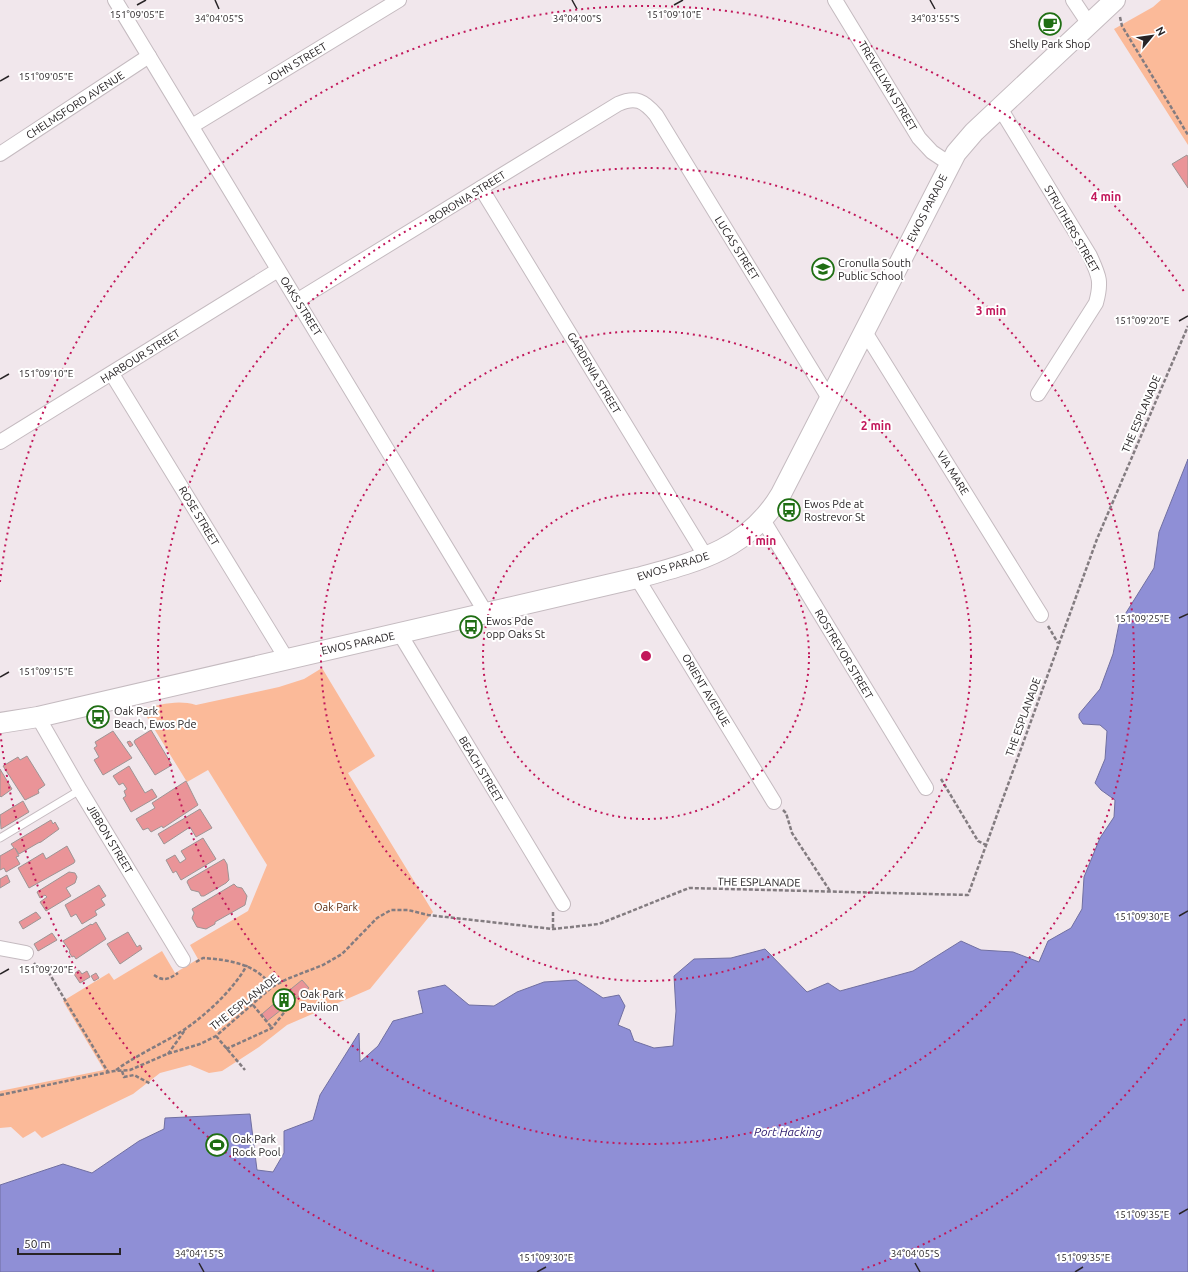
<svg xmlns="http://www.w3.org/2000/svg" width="1188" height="1272" font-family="Ubuntu,sans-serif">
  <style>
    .green { fill: #fbba99 }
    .water { fill: #8f8fd6; stroke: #706fa1 }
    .building { fill: #ea9498; stroke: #9e9494 }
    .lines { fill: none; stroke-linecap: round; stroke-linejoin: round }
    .lane-casing { stroke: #c5bbc0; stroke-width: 9 }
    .street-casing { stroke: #c5bbc0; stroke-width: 16 }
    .secondary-casing { stroke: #c5bbc0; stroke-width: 22 }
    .path { stroke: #837c80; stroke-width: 2.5; stroke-dasharray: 4 2; stroke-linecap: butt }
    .lane { stroke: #fff; stroke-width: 7 }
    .street { stroke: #fff; stroke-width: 14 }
    .secondary { stroke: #fff; stroke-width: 20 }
    .ticks { fill: none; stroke: #282426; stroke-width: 1.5 }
    .ring { fill: none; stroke: #c2185b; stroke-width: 2; stroke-dasharray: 2 4 }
    .labels { text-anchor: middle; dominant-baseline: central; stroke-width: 4; stroke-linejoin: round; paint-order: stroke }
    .poi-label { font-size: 11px; fill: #282426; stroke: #fff; text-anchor: start }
    .street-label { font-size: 11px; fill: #282426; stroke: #fff }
    .park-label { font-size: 11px; fill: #5d2d11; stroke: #fff }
    .water-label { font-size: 12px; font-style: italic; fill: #2b1c6e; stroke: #fff }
    .ticks-label { font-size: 10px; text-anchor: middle; fill: #282426; stroke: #fff; stroke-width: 4; stroke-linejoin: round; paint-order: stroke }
    .centre { fill: #c2185b; stroke: #fff; stroke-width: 2 }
    .ring-label { font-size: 12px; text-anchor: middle; font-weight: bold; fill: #c2185b; stroke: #fff; stroke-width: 4; stroke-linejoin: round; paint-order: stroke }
  </style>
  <rect width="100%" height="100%" fill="#f1e7ec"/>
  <g class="green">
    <polygon points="1161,0 1188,0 1188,145 1114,29 1153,7"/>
    <path d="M322 668 375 756 348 773 433 912 370 989 287 1025 259 1047 222 1071 209 1073 190 1065 160 1073 133 1094 42 1138 35 1131 23 1138 11 1127 0 1128V1091L104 1070 63 1001 109 973 114 980 162 951 175 973 198 959 190 945 248 911 267 865 208 770 187 782 142 709C160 705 177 699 196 705L279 687 304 679Z"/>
  </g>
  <polygon class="water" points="1188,459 1188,1272 0,1272 0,1185 63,1164 92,1173 139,1141 164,1129 165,1118 250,1114 257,1170 273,1172 284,1153 284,1131 313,1120 320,1095 359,1033 360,1062 378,1046 393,1021 423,1013 418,991 445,985 469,1005 494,1006 517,992 544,982 576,980 603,998 619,995 625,1006 618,1025 630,1030 634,1041 654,1048 673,1046 676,1011 674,976 694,959 731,958 765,949 807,992 828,983 840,991 913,971 961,941 981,950 1013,952 1039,962 1048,941 1071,928 1082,909 1084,877 1100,838 1114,817 1115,800 1101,790 1095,783 1105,759 1107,731 1100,725 1083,724 1079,718 1079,714 1100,689 1113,654 1119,624 1154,568 1159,532"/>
  <g class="building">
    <polygon points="1187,155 1188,157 1188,188 1172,164"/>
    <polygon points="151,730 172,765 155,775 134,742 135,740"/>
    <polygon points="113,731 132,758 103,775 94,760 99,757 94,748 97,746 95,742"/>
    <polygon points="130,741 133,745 130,747 127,742"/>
    <polygon points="27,756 45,785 38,790 39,793 25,800 3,766 18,757 20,760"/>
    <polygon points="129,766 145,793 152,789 157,797 131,812 123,798 126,796 124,791 127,789 123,783 119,785 113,776"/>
    <polygon points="0,769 12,789 1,797 0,796"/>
    <polygon points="186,781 198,805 163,828 162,826 151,832 148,828 143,830 136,819 155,808 152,803"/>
    <polygon points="23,801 29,812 1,829 0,815"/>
    <polygon points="200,809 212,828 196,837 190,827 164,844 158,834"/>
    <polygon points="51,820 53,824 55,822 59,829 41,842 38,843 19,854 15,848 19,856 16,857 20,864 6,872 4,868 0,870 0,856 14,848 11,844"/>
    <polygon points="203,838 216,859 181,880 176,871 173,873 166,860 175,855 180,863 186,859 181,851"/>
    <polygon points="67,846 75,861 74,863 29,888 18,868 43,853 46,859"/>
    <polygon points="224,859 227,864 229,880 226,883 204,896 201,896 199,892 191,890 187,882 188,880"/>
    <polygon points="69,872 75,873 77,877 75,883 66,888 71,896 46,911 40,902 47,897 45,895 40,898 37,892"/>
    <polygon points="7,875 10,882 0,888 0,879"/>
    <polygon points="234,884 237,887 242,888 247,896 245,905 215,922 215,924 206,929 197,927 192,918 194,913 192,909"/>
    <polygon points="99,885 106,896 101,899 105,905 95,911 97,915 82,924 76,914 71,917 65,905"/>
    <polygon points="36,912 41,918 23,929 19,922"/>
    <polygon points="96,922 106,939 76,959 74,956 72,957 69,952 70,951 63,941 91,924 92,925"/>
    <polygon points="128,932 137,947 140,945 142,949 120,964 107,944"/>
    <polygon points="52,933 57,940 38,951 34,944"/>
    <polygon points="79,970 82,974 87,971 90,977 80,983 74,974"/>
    <polygon points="96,973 99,978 94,981 91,976"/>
    <polygon points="302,980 309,988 267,1021 262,1014 276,1002 274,999 284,991 286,993"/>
  </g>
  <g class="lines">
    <g class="lane-casing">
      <polyline id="lane" points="0,838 80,790"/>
    </g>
    <g class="street-casing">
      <g id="street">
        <polyline points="115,0 486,613"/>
        <polyline points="835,0 919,138 932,152 950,164"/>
        <polyline points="1073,0 1089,24"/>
        <path d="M1000 108 1090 256C1099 276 1102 281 1096 303L1038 394"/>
        <polyline points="192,126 399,0"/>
        <polyline points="0,154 149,56"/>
        <polyline points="481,188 706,557"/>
        <path d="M298 300 618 104C636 96 644 101 656 115L830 400"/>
        <polyline points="865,332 1041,615"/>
        <polyline points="112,374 286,658"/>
        <polyline points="0,442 278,270"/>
        <polyline points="763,520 926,788"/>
        <polyline points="637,578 774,802"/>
        <polyline points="400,634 563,904"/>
        <polyline points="38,717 80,790 183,960"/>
        <polyline points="0,948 26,953"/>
      </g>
    </g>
    <g class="secondary-casing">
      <path id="secondary" d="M0 723 38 717 637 578C696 562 748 550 781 494L956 153 974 132 1115 0"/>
    </g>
    <g class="path">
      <polyline points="1120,17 1122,26 1188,135"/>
      <polyline points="1048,626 1058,643"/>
      <polyline points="941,779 978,841 986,845"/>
      <polyline points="783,810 786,813 792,833 830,891"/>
      <polyline points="553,912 553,929"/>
      <path d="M196 962 203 958C230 960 257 964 272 987"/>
      <polyline points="34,963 42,972 49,973 108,1072"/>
      <path d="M154 975C164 982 169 979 178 973"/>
      <polyline points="253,1005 272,1028"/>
      <polyline points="216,1036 245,1070"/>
      <polyline points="226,1049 272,1028 293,1001"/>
      <polyline points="168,1054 185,1030"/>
      <path d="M116 1070C134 1057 155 1047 174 1036 200 1021 233 991 247 965"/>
      <polyline points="122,1071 124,1077 134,1075 151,1084"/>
      <polyline points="0,1095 114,1071 130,1070 167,1054 200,1044 216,1036 272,987 287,979 323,965 342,954 377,918 391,910 408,910 428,915 553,929 599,924 689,888 968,895 1097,539 1188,326"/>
    </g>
    <use href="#lane" class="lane"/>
    <use href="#street" class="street"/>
    <use href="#secondary" class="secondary"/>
  </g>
  <path class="ticks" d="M215 0 219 9M572 0 577 9M930 0 935 9M137 5 146 0M674 5 683 0M0 81 9 76M1179 321 1188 316M0 379 9 374M1179 618 1188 614M0 677 9 672M1179 916 1188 911M0 974 9 969M1179 1214 1188 1209M199 1263 204 1272M915 1263 920 1272M537 1272 546 1267M1075 1272 1083 1267"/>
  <g class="ring">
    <circle cx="646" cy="656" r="163"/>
    <circle cx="646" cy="656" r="325"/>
    <circle cx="646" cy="656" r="488"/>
    <path d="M1185 1019A650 650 0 0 1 858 1271M434 1271A650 650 0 0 1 0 730M0 582A650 650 0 0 1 1185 293"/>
  </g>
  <defs>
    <g id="cafe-ring" transform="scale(1.15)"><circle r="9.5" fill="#fff" stroke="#1f6e13" stroke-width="1.5"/><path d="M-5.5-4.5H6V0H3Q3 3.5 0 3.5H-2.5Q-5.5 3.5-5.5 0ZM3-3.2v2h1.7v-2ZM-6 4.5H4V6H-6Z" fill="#1f6e13"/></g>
    <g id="school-ring" transform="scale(1.15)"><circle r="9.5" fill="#fff" stroke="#1f6e13" stroke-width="1.5"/><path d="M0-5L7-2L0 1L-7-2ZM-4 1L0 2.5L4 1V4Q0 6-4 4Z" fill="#1f6e13"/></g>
    <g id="bus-ring" transform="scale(1.15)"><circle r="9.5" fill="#fff" stroke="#1f6e13" stroke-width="1.5"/><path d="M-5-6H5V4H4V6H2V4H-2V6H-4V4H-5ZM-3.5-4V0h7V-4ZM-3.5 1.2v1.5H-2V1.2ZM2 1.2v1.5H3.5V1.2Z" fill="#1f6e13"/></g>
    <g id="building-ring" transform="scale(1.15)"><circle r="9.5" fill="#fff" stroke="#1f6e13" stroke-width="1.5"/><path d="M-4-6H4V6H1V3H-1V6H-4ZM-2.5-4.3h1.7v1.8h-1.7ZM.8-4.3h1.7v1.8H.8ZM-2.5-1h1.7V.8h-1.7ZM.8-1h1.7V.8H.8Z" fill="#1f6e13"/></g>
    <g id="stadium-ring" transform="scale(1.15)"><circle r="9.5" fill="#fff" stroke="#1f6e13" stroke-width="1.5"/><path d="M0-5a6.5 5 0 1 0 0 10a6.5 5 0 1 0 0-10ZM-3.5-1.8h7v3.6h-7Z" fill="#1f6e13"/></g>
  </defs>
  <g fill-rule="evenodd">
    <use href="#cafe-ring" x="1050" y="24"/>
    <use href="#school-ring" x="823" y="269"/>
    <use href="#bus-ring" x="789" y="510"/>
    <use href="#bus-ring" x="471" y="627"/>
    <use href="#bus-ring" x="98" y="717"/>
    <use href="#building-ring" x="284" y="1000"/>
    <use href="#stadium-ring" x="217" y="1145"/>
  </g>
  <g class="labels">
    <g class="poi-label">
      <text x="1050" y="44" text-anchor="middle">Shelly Park Shop</text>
      <text x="838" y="263">Cronulla South<tspan x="838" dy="13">Public School</tspan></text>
      <text x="804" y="504">Ewos Pde at<tspan x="804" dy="13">Rostrevor St</tspan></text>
      <text x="486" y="621">Ewos Pde<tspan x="486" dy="13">opp Oaks St</tspan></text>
      <text x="114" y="711">Oak Park<tspan x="114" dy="13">Beach, Ewos Pde</tspan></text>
      <text x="300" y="994">Oak Park<tspan x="300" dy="13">Pavilion</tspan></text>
      <text x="232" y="1139">Oak Park<tspan x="232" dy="13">Rock Pool</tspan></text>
    </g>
    <g class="street-label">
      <text transform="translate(296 63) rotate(-31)">JOHN STREET</text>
      <text transform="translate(888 86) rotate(59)">TREVELLYAN STREET</text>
      <text transform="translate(75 105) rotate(-33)">CHELMSFORD AVENUE</text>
      <text transform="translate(467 197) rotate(-32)">BORONIA STREET</text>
      <text transform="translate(927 208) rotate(-63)">EWOS PARADE</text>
      <text transform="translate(1072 229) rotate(60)">STRUTHERS STREET</text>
      <text transform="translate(737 248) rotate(58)">LUCAS STREET</text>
      <text transform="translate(301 306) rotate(58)">OAKS STREET</text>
      <text transform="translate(140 356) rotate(-32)">HARBOUR STREET</text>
      <text transform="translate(594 373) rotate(59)">GARDENIA STREET</text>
      <text transform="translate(1141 414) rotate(-67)">THE ESPLANADE</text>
      <text transform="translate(953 473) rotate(58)">VIA MARE</text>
      <text transform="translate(199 516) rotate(59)">ROSE STREET</text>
      <text transform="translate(673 566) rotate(-17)">EWOS PARADE</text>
      <text transform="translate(358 643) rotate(-12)">EWOS PARADE</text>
      <text transform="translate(844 654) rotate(59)">ROSTREVOR STREET</text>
      <text transform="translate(706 690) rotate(59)">ORIENT AVENUE</text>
      <text transform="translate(1023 717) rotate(-70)">THE ESPLANADE</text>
      <text transform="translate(481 769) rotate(59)">BEACH STREET</text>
      <text transform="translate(110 839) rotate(59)">JIBBON STREET</text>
      <text transform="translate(759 882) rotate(1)">THE ESPLANADE</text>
      <text transform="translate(244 1002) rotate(-38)">THE ESPLANADE</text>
    </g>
    <g class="park-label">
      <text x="336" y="907">Oak Park</text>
    </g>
    <g class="water-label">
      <text x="788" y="1131">Port Hacking</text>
    </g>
  </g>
  <g class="ticks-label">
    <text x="137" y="18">151°09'05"E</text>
    <text x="674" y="18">151°09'10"E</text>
    <text x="219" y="22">34°04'05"S</text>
    <text x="577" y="22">34°04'00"S</text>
    <text x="935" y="22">34°03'55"S</text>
    <text x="46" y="80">151°09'05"E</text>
    <text x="1142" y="324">151°09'20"E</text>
    <text x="46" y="377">151°09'10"E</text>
    <text x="1142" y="622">151°09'25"E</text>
    <text x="46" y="675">151°09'15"E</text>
    <text x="1142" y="920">151°09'30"E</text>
    <text x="46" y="973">151°09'20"E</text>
    <text x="1142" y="1218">151°09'35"E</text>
    <text x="199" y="1257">34°04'15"S</text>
    <text x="915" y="1257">34°04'05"S</text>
    <text x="546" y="1261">151°09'30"E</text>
    <text x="1083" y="1261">151°09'35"E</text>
  </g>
  <circle cx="646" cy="656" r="6" class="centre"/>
  <g class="ring-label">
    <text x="1106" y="201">4 min</text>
    <text x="991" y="315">3 min</text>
    <text x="876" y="430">2 min</text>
    <text x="761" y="545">1 min</text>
  </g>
  <g transform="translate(1152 36) rotate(61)" stroke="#ffffff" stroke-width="3" paint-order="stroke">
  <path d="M0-3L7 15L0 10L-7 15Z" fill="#282426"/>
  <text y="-6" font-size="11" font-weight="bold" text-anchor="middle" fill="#282426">N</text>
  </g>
  <path d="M18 1248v6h102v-6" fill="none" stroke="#282426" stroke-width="2"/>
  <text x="24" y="1248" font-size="12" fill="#282426" stroke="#ffffff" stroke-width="3" paint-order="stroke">50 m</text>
</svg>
